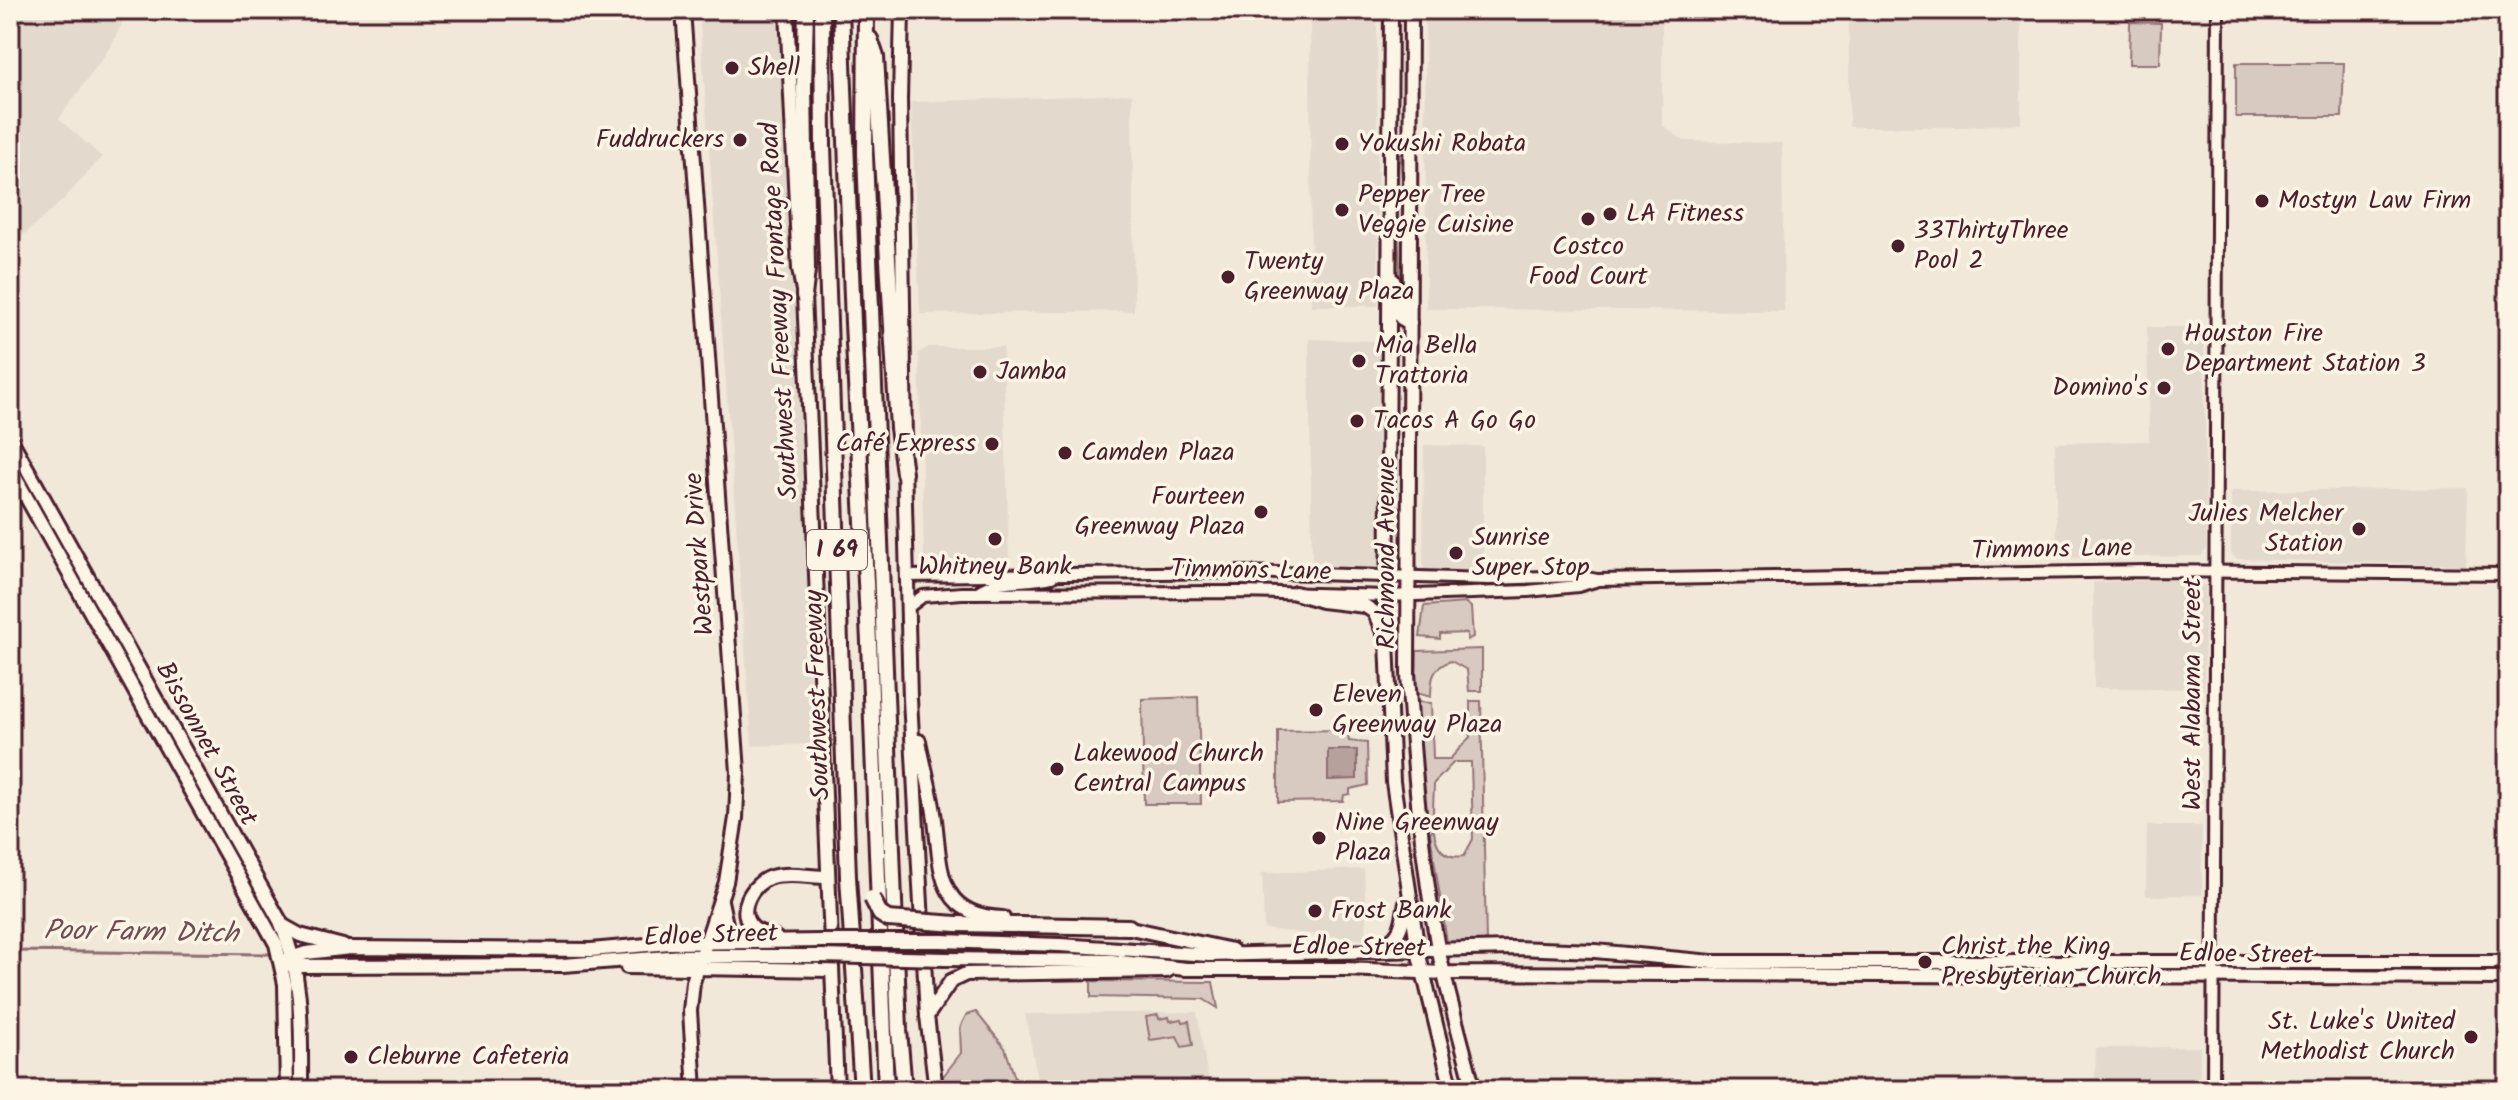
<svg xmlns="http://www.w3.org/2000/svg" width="2518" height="1100" font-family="Kalam,sans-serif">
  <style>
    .built { fill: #e4d9cd }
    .green { fill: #d8cac0; stroke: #917476; stroke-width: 2; fill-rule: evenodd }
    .water { fill: #b6a19c; stroke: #8b6d6f; stroke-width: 2 }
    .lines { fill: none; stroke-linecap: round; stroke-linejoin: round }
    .stream { stroke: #8b6d6f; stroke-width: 3 }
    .minor-casing { stroke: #4a1f2b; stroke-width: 16 }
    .major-casing { stroke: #4a1f2b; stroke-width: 18 }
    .highway-casing { stroke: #4a1f2b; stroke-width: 20 }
    .minor { stroke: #fcf5e5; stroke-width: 10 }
    .major { stroke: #fcf5e5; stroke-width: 12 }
    .highway { stroke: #fcf5e5; stroke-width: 14 }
    .major-bridge-casing { stroke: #4a1f2b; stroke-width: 18; stroke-linecap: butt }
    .highway-bridge-casing { stroke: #4a1f2b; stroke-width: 20; stroke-linecap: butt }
    .major-bridge { stroke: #fcf5e5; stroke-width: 12 }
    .highway-bridge { stroke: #fcf5e5; stroke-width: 14 }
    .poi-dot { fill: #4a1f2b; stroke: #fcf5e5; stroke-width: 3 }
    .labels { text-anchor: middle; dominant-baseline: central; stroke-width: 7; stroke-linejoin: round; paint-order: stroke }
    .shield { fill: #fcf5e5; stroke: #7f5f63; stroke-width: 2 }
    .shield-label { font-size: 24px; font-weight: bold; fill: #4a1f2b }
    .poi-label { font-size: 26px; fill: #4a1f2b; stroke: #fcf5e5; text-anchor: start }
    .street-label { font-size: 26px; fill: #4a1f2b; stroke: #fcf5e5 }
    .water-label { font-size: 28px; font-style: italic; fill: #704c53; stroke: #fcf5e5 }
  </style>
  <rect width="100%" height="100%" fill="#f1e8da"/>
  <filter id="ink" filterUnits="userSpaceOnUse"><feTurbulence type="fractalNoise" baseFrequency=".0125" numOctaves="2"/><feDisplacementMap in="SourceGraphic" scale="16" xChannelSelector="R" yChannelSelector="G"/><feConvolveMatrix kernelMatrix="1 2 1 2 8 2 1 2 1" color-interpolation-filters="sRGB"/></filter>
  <g filter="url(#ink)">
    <g class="built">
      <polygon points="10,10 125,10 124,19 111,46 59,119 102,157 61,202 10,247"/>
      <polygon points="699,10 784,10 817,744 752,746"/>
      <polygon points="1310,10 1377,10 1378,306 1311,306"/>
      <polygon points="1425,10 1662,10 1662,125 1684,141 1782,143 1784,311 1426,309"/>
      <polygon points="1849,10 2021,10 2021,123 1962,127 1849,127"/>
      <polygon points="1132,94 1134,311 920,314 911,102"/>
      <polygon points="2147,327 2204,327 2206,549 2201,556 2057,558 2055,443 2149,441"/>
      <polygon points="1309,339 1380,341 1378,569 1312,569"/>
      <polygon points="928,347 1003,347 1009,560 933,561 924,557 919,353"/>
      <polygon points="1424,445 1483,446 1483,570 1423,571"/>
      <polygon points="2468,488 2466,565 2236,559 2231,553 2231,491"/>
      <polygon points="2166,580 2199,581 2206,586 2204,689 2094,688 2093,582"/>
      <polygon points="2147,826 2202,826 2202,895 2146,896"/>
      <polygon points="1364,869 1367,940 1264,929 1262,873"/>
      <polygon points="1197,1012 1209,1084 1178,1090 1040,1090 1025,1014"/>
      <polygon points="2200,1047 2199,1090 2095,1090 2096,1048"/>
    </g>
    <g class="green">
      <polygon points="2130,22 2161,23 2160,64 2129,64"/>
      <polygon points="2236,63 2344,63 2342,117 2236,117"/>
      <polygon points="1398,139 1405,207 1404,306 1401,306 1397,201"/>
      <polygon points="1466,603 1471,607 1473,637 1467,640 1467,633 1440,634 1440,639 1420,637 1424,606"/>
      <path d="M1482 649V691H1469L1467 670 1451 661C1432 667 1431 679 1431 697L1416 693 1417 651Z"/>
      <polygon points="1198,697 1201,804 1144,804 1142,699"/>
      <path d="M1470 701H1481L1486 943 1447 942 1430 833 1434 827 1427 823 1420 771 1417 702 1431 703 1433 759H1450L1470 737ZM1454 762H1471L1473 839 1464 856C1424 863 1434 809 1434 783Z"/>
      <polygon points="1342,730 1342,734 1348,734 1349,741 1367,743 1368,785 1350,789 1350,794 1344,795 1343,801 1278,802 1278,731"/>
      <polygon points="1091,981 1213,982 1218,1008 1203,999 1091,997"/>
      <polygon points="976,1012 1005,1048 1019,1090 943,1090 941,1079 961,1053 960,1028 966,1015"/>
      <polygon points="1158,1015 1159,1019 1169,1017 1170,1021 1182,1019 1183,1022 1189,1021 1193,1045 1182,1047 1177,1036 1150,1040 1146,1017"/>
    </g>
    <polygon class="water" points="1328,750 1357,750 1357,779 1328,780"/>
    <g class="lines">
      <polyline class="stream" points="10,951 271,954"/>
      <g class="minor-casing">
        <g id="minor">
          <polyline points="906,576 1242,572 1489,579 1577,576 1597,580 2148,571 2508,574"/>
          <path d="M976 593C999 576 1026 584 1052 577"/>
          <polyline points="907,608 923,596 962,593 1240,592 1387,596 1528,591 1578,586 1595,581"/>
          <polyline points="2213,1090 2218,10"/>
        </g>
      </g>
      <g class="major-casing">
        <g id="major">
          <polyline points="683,10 738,772 736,818 726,882 693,982 690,1011 695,1090"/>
          <polyline points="787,10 799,269 804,296 810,428 837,1090"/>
          <polyline points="902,10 900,99 905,443"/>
          <polyline points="1391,10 1387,641 1393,782 1418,951 1452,1090"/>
          <path d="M1411 10 1408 674C1414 766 1421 857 1438 948 1448 995 1462 1043 1474 1090"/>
          <polyline points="1393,280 1399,297 1401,318 1410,323"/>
          <path d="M10 438 280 921C304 976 301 1031 301 1090"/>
          <polyline points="904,465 910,699 927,1016 936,1090"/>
          <polyline points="10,468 276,944 285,984 287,1090"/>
          <polyline points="1295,593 1322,601 1365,606 1374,612 1385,636"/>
          <path d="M919 741C924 767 932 794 935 820 941 869 937 916 1003 918"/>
          <polyline points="721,901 727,929 743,941"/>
          <polyline points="282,925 300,935 343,946"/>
          <polyline points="1121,926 1232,950"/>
          <path d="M776 938C769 935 759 933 753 928 735 912 752 883 771 877 787 872 811 877 828 877"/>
          <polyline points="941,941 1060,945 1209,955 1513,948 1595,951 1712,962 2508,962"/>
          <path d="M1379 947C1402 936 1402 926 1406 902"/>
          <polyline points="288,959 306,953 350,948 591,950 669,943 821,941"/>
          <polyline points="945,959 1111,961 1186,969 1344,969 1445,973 2508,978"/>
          <polyline points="292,966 563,965 682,956 820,956"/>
          <polyline points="627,967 830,970"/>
          <polyline points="927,1016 951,981 966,974 1167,971"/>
        </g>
      </g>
      <g class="highway-casing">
        <g id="highway">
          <polyline points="822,10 823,146 848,877 862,1090"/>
          <polyline points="841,10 853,323 869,642 886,1090"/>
          <polyline points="866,10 865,154 899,1030 904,1090"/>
          <polyline points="870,39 876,57 898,428 904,473"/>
          <polyline points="804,296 807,270 804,87 806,10"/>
          <polyline points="957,924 1129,927"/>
        </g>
      </g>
      <use href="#minor" class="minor"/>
      <use href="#major" class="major"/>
      <use href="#highway" class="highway"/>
      <g class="major-bridge-casing">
        <g id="major-bridge">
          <polyline points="821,941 941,941"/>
          <polyline points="820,956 945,959"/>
        </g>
      </g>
      <g class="highway-bridge-casing">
        <polyline id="highway-bridge" points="872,898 880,914 888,919 957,924"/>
      </g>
      <use href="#major-bridge" class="major-bridge"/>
      <use href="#highway-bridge" class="highway-bridge"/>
    </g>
  </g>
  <g class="poi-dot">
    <circle cx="732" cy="68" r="8"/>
    <circle cx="740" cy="140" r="8"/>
    <circle cx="1342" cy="144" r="8"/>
    <circle cx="2262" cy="201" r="8"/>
    <circle cx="1342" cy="210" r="8"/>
    <circle cx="1610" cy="214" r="8"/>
    <circle cx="1588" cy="219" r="8"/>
    <circle cx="1898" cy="246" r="8"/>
    <circle cx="1228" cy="277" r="8"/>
    <circle cx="2168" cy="349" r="8"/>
    <circle cx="1359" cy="361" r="8"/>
    <circle cx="980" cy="372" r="8"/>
    <circle cx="2164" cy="388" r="8"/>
    <circle cx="1357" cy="421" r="8"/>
    <circle cx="992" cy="444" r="8"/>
    <circle cx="1065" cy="453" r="8"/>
    <circle cx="1261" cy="512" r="8"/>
    <circle cx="2359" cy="529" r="8"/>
    <circle cx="995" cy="539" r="8"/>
    <circle cx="1456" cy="553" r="8"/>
    <circle cx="1316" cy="710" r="8"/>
    <circle cx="1057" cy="769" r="8"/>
    <circle cx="1319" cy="838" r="8"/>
    <circle cx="1315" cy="911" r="8"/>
    <circle cx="1925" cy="962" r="8"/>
    <circle cx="2471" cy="1037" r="8"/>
    <circle cx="351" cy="1057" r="8"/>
  </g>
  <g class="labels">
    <rect class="shield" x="807" y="530" width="60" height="40" rx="6"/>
    <g class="shield-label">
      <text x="837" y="550">I 69</text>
    </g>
    <g class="poi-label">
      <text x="748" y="68">Shell</text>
      <text x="724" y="140" text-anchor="end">Fuddruckers</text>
      <text x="1358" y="144">Yokushi Robata</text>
      <text x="1358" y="195">Pepper Tree<tspan x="1358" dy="30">Veggie Cuisine</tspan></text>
      <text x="2278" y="201">Mostyn Law Firm</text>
      <text x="1626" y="214">LA Fitness</text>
      <text x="1914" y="231">33ThirtyThree<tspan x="1914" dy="30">Pool 2</tspan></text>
      <text x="1588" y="247" text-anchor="middle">Costco<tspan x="1588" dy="30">Food Court</tspan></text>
      <text x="1244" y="262">Twenty<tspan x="1244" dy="30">Greenway Plaza</tspan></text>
      <text x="2184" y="334">Houston Fire<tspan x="2184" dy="30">Department Station 3</tspan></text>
      <text x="1375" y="346">Mia Bella<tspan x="1375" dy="30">Trattoria</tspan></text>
      <text x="996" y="372">Jamba</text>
      <text x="2148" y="388" text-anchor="end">Domino's</text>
      <text x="1373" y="421">Tacos A Go Go</text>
      <text x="976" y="444" text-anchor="end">Café Express</text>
      <text x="1081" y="453">Camden Plaza</text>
      <text x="1245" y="497" text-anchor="end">Fourteen<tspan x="1245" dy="30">Greenway Plaza</tspan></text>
      <text x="2343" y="514" text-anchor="end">Julies Melcher<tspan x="2343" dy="30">Station</tspan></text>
      <text x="1472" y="538">Sunrise<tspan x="1472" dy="30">Super Stop</tspan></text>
      <text x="995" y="567" text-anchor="middle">Whitney Bank</text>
      <text x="1332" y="695">Eleven<tspan x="1332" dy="30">Greenway Plaza</tspan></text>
      <text x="1073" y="754">Lakewood Church<tspan x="1073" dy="30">Central Campus</tspan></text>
      <text x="1335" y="823">Nine Greenway<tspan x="1335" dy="30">Plaza</tspan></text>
      <text x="1331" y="911">Frost Bank</text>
      <text x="1941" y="947">Christ the King<tspan x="1941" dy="30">Presbyterian Church</tspan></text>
      <text x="2455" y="1022" text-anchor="end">St. Luke's United<tspan x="2455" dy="30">Methodist Church</tspan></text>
      <text x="367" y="1057">Cleburne Cafeteria</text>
    </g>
    <g class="street-label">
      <text transform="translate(780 311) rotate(-93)">Southwest Freeway Frontage Road</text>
      <text transform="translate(2052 550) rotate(-1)">Timmons Lane</text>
      <text transform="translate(1387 553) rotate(-90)">Richmond Avenue</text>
      <text transform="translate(700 554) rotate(-94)">Westpark Drive</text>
      <text transform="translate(1251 571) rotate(1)">Timmons Lane</text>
      <text transform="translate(2193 694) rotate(-90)">West Alabama Street</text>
      <text transform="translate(818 695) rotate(-92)">Southwest Freeway</text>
      <text transform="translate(206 744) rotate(61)">Bissonnet Street</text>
      <text transform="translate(711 936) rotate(-2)">Edloe Street</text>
      <text transform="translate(1359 948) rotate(1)">Edloe Street</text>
      <text transform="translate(2246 955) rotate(1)">Edloe Street</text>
    </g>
    <g class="water-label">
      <text transform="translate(141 933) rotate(1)">Poor Farm Ditch</text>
    </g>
  </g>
  <rect width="2518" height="1100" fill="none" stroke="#fcf5e5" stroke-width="40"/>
  <rect x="20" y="20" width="2478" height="1060" fill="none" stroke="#4a1f2b" stroke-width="3" filter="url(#ink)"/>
</svg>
